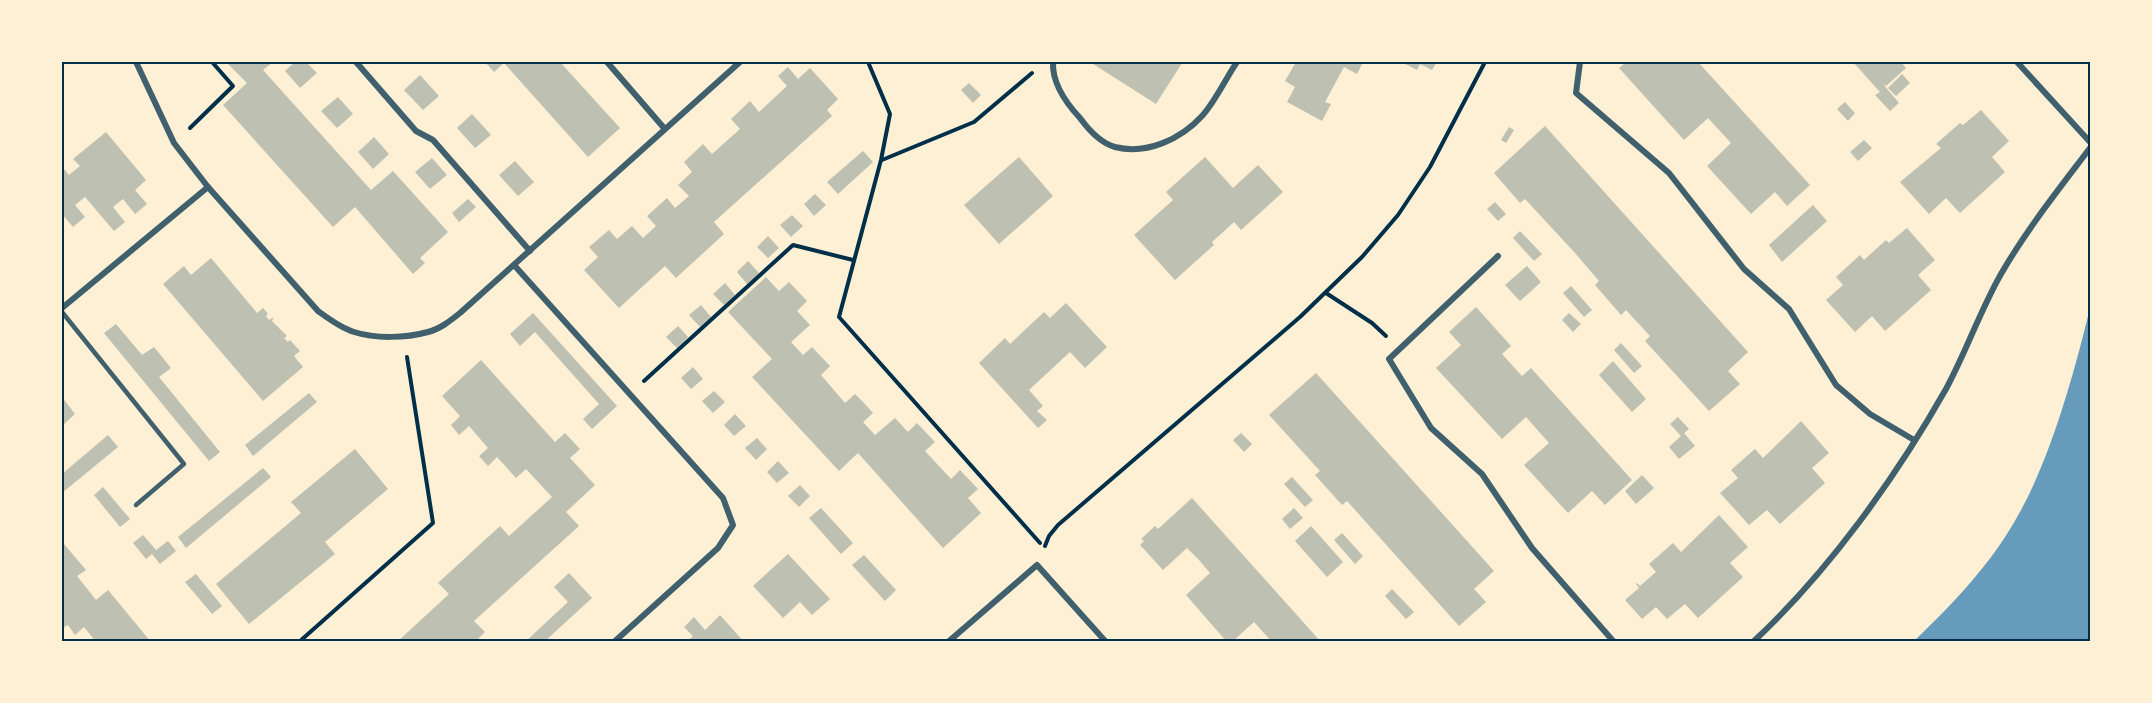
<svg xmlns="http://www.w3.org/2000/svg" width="2152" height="703" font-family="'Asap Condensed',sans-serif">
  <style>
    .water { fill: #669bbc }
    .building { fill: #bec0b2 }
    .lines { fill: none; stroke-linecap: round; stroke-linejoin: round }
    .path { stroke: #003049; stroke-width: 4 }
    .service { stroke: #3f606c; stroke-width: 4.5 }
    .minor { stroke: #3f606c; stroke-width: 6 }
    .neatline { fill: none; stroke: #003049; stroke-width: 2 }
  </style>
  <rect width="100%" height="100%" fill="#fdf0d5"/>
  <path class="water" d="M2090 308V641H1914C1952 605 1990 565 2016 519 2050 461 2074 374 2090 308Z"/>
  <g class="building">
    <polygon points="226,62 273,62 263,70 371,190 393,171 448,232 420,258 425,263 413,274 355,207 333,227 223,105 247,83"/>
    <polygon points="295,62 306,62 317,73 300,88 285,71"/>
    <polygon points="485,62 560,62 620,128 588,157 504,63 494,72"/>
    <polygon points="1090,62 1179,62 1182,63 1156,104"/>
    <polygon points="1296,62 1363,62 1357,74 1344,67 1325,102 1331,104 1322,121 1287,102 1295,87 1285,81"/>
    <polygon points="1404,62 1437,62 1432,70 1420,64 1417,70 1403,63"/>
    <polygon points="1626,62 1698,62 1810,185 1787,206 1775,192 1751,214 1707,166 1731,143 1708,118 1684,140 1619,68"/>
    <polygon points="1853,62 1901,62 1906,68 1886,86 1883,84 1899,103 1890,111 1875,95 1880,92"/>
    <polygon points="788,67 798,79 810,68 838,99 827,110 832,116 714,222 724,234 676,278 665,266 619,308 584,270 598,257 589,247 609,230 617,239 632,226 643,238 656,226 647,216 667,198 675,208 689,196 678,185 692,172 684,162 703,144 712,154 740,129 731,119 750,101 759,112 787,86 778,76"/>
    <polygon points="1902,74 1910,83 1896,96 1888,88"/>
    <polygon points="420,75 439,96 423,110 404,90"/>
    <polygon points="969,83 981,95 973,103 961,90"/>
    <polygon points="338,97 353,114 337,128 321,111"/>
    <polygon points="1845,102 1855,113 1848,121 1837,109"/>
    <polygon points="1981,110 2009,141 1992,157 2005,172 1960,213 1946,198 1929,214 1900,182 1941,148 1936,144 1960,123 1963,125"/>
    <polygon points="472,114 491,135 475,148 457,128"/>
    <polygon points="1545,126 1748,352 1728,371 1740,384 1709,411 1645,341 1650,336 1626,310 1621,315 1595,285 1599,281 1575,253 1525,199 1520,203 1494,173"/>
    <polygon points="1509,127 1514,130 1506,143 1501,140"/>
    <polygon points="106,132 146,180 135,190 147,204 135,214 123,199 113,207 125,222 114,231 85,197 75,205 85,217 73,227 63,215 62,216 62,167 69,175 80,166 73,159"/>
    <polygon points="374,137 389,154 373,169 358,152"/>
    <polygon points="1864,140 1872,148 1858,161 1850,152"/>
    <polygon points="863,151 873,162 838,194 827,182"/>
    <polygon points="1019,157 1053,196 999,244 964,205"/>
    <polygon points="1205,157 1233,188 1258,165 1283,192 1241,230 1234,222 1212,242 1214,245 1175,280 1134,235 1173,200 1166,192"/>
    <polygon points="432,158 447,175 430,189 415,172"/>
    <polygon points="515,161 534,182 518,196 499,175"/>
    <polygon points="815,194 826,205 814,216 804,204"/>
    <polygon points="468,199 476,207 459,222 452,213"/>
    <polygon points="1495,202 1506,214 1498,221 1487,209"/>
    <polygon points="1813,205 1827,221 1782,262 1769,245"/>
    <polygon points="792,215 803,226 791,237 780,225"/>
    <polygon points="1907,228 1935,260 1918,275 1931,290 1885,331 1872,316 1855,332 1826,300 1843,285 1836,277 1860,255 1864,260 1886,240 1889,243"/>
    <polygon points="1520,231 1542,254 1534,261 1513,238"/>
    <polygon points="768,236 779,248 768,258 757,247"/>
    <polygon points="211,258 257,313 263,308 268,314 266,316 269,320 274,317 272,321 287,336 284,338 288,342 290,340 300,351 294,356 303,367 263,401 163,284 184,266 191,275"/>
    <polygon points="748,261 759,273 747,284 737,272"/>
    <polygon points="1527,266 1541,282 1520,301 1505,285"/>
    <polygon points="766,277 779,291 789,282 807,301 797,311 810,325 791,342 803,355 812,347 830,366 821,375 845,403 855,394 864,403 873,413 863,422 875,435 895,418 908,432 917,423 935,442 925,451 951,479 960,470 978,489 968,498 981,513 943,548 858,453 839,471 752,377 772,359 728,312"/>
    <polygon points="725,283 735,295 724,305 713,294"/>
    <polygon points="1571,286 1592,310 1584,317 1563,293"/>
    <polygon points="1066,303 1107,347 1085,368 1070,352 1029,390 1043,406 1037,411 1047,420 1038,428 979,363 1005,338 1010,344 1044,312 1050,318"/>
    <polygon points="701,305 711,317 700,327 689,315"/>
    <polygon points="1476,307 1511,346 1502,354 1522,376 1531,368 1632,480 1605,505 1592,491 1568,513 1524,465 1549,443 1526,417 1502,439 1436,368 1461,345 1449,332"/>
    <polygon points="533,313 617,406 592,429 583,419 599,404 535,332 520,346 510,334"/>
    <polygon points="1569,313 1581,324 1573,332 1562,320"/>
    <polygon points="116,324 142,355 154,347 171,368 159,377 220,452 209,461 104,333"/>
    <polygon points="678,326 688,337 677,348 666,337"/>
    <polygon points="1621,343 1642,366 1634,373 1614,350"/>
    <polygon points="481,360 555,442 565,433 580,449 570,458 595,485 566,512 579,526 474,621 485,632 475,642 397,642 449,594 438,583 500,526 509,536 552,497 526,469 516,478 497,457 488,466 479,456 488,448 469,426 459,435 451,425 460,416 442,396"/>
    <polygon points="1613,361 1646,399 1632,412 1599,375"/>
    <polygon points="693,367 703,379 691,389 681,378"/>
    <polygon points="1316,373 1494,571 1474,589 1486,602 1459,626 1347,501 1342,505 1315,475 1320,471 1269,415"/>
    <polygon points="714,391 725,402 713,413 702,401"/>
    <polygon points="309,393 317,402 253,456 245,445"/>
    <polygon points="62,397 75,414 62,426"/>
    <polygon points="735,414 746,426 734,436 724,425"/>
    <polygon points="1678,417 1689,429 1684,433 1695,446 1679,459 1669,447 1681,436 1670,424"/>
    <polygon points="1801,421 1829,453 1812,468 1825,483 1780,524 1767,510 1749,525 1720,493 1738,478 1731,470 1755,449 1763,458"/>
    <polygon points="1241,433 1252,444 1244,452 1233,440"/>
    <polygon points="108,435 118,447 62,493 62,474"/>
    <polygon points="757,438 767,449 756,460 745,448"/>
    <polygon points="355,449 388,489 325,542 335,554 249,624 216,584 301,513 291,502"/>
    <polygon points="778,461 789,473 777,483 767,472"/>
    <polygon points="263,468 271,477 186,548 178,537"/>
    <polygon points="1642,475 1654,488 1636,504 1625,491"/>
    <polygon points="1292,477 1313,500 1305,507 1284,484"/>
    <polygon points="800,485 810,496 799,507 788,496"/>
    <polygon points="103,487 130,519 120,527 94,495"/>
    <polygon points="1192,498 1226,536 1321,642 1272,642 1254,622 1232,642 1227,642 1186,595 1210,573 1199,560 1187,548 1163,570 1140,545 1144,541 1141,539 1155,526 1158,529"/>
    <polygon points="821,508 853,543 841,554 809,518"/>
    <polygon points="1294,508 1303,518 1290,529 1282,519"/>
    <polygon points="1719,515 1748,547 1730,563 1743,577 1698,618 1685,604 1667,619 1656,607 1642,619 1625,600 1639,588 1636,584 1637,583 1640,586 1656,572 1649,564 1673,543 1681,552"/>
    <polygon points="1311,526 1343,562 1327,577 1295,541"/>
    <polygon points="1342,533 1363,556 1355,564 1334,540"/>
    <polygon points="143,535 156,550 168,541 176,551 160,564 152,554 146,559 133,543"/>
    <polygon points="64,544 86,570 77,576 96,600 108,590 151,642 96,642 84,627 75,635 68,625 64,627 62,624 62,547"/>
    <polygon points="788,554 830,599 812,615 800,602 783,618 753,586"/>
    <polygon points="864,555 896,590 885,601 852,565"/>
    <polygon points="569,573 592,598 544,642 525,642 568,602 554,587"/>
    <polygon points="196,574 222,606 212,614 185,582"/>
    <polygon points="1392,589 1414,612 1406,619 1385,596"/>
    <polygon points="720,615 744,642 687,642 693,636 684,627 694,617 705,630"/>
  </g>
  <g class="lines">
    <g class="path">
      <polyline points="868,62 890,114 881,160 839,317 1040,543"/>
      <polyline points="190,128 233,86 212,62"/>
      <polyline points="882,160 974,122 1032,73"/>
      <polyline points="1326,293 1372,323 1386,336"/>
      <polyline points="644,381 793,245 853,260"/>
      <polyline points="1045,546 1049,536 1058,525 1300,317 1362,257 1398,215 1430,167 1485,62"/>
      <polyline points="299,642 433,523 407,357"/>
    </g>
    <polyline class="service" points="62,312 184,464 136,505"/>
    <g class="minor">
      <path d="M136 62 174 143 208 187 318 311C329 319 341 328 354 332 376 339 406 338 428 332 440 329 450 321 460 313L740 62"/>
      <polyline points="356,62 416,131 433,140 530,251"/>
      <polyline points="607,62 664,128"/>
      <path d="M1053 62C1052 83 1066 103 1080 118 1088 129 1101 143 1115 147 1147 155 1181 139 1202 116 1215 102 1226 78 1237 62"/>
      <polyline points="1580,62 1576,93 1669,173 1744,269 1789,309 1836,385 1870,414 1914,440"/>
      <polyline points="2017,62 2090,142"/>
      <polyline points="1498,256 1389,359 1431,428 1482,474 1532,548 1614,642"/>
      <polyline points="514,265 723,498 733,525 718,548 614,642"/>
      <polyline points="62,308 208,187"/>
      <polyline points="948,642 1037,565 1106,642"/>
      <path d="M1753 642C1828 572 1895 479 1946 389 1966 352 1980 311 2001 274 2027 229 2059 189 2090 148"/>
    </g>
  </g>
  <rect width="2152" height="703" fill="none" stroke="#fdf0d5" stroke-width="126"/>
  <rect x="63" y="63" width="2026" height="577" class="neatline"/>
</svg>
